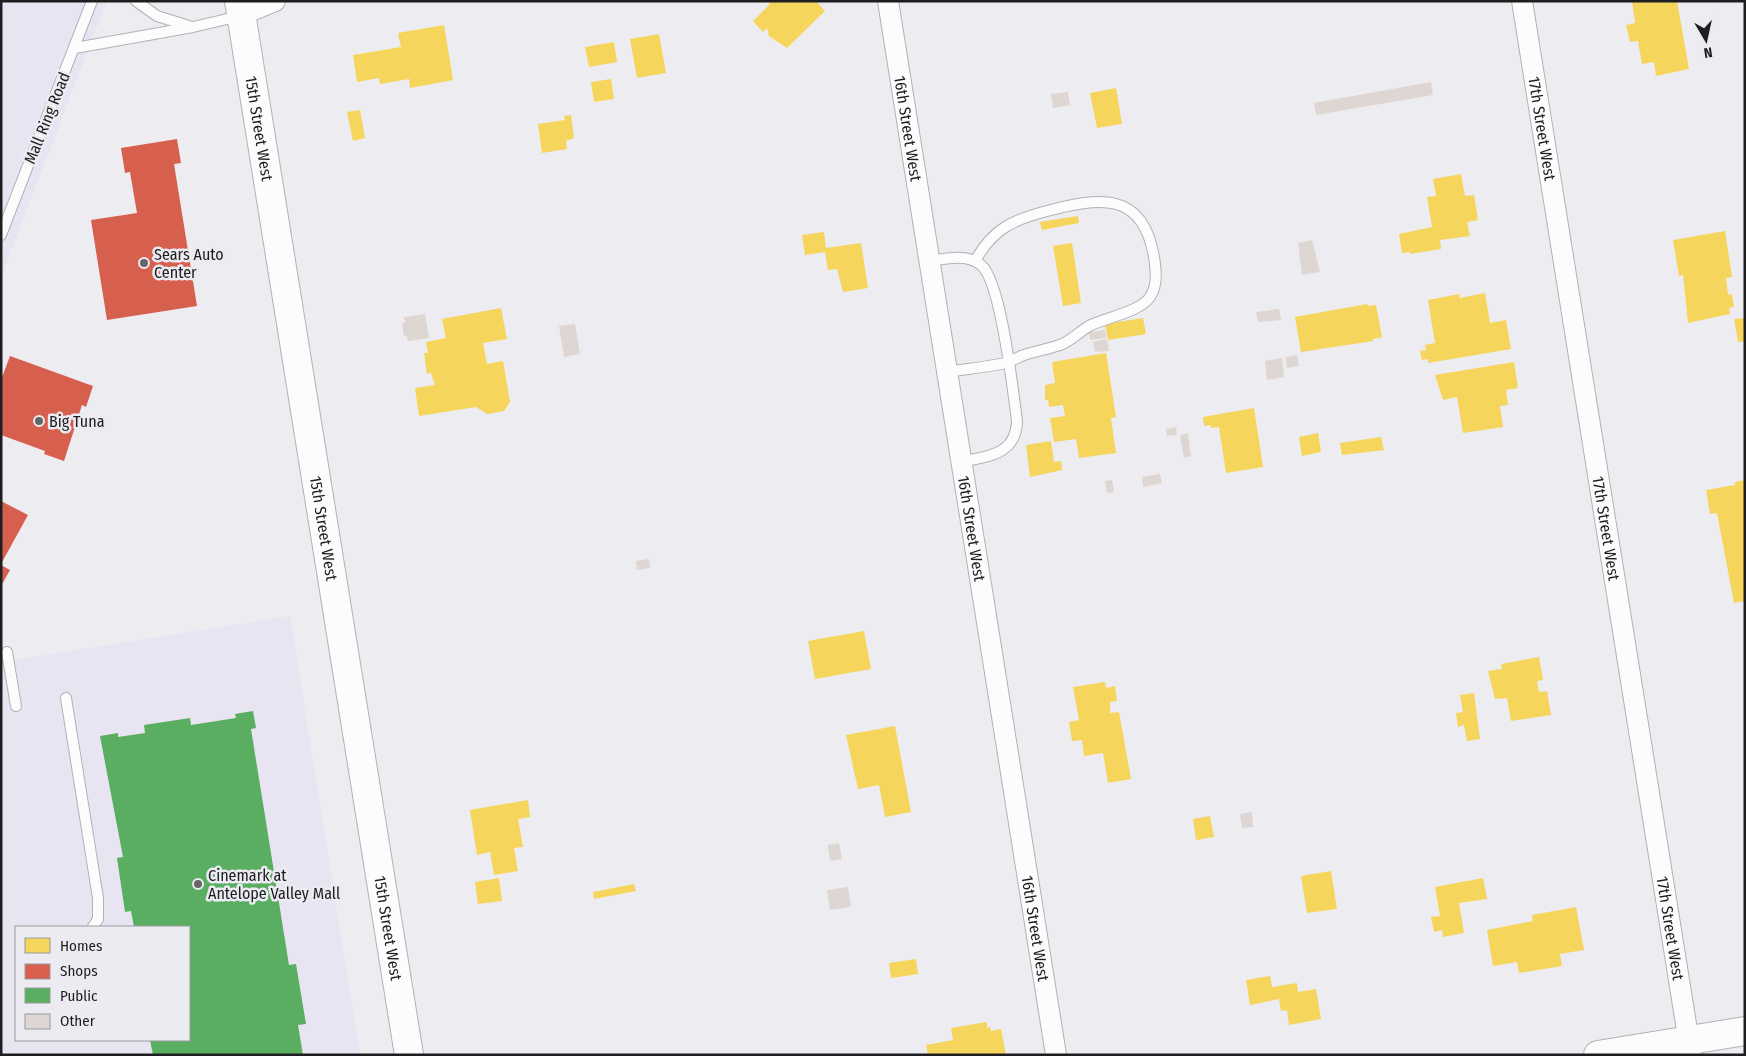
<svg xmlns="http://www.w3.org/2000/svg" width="1746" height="1056" font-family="'Fira Sans Condensed',sans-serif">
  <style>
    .commercial { fill: #e9e4f2; fill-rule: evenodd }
    .homes { fill: #f6d55c }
    .shops { fill: #d6604d }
    .public { fill: #5aae61 }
    .building { fill: #ded6d2 }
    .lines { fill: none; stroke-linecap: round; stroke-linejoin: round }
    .lane-casing { stroke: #b2b2b4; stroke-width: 12 }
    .street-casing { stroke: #b2b2b4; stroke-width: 22 }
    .secondary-casing { stroke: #b2b2b4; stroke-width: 30 }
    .lane { stroke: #fcfcfd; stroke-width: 10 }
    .street { stroke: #fcfcfd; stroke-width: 20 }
    .secondary { stroke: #fcfcfd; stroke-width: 28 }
    .poi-dot { fill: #666669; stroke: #ecebf1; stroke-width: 2 }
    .labels { text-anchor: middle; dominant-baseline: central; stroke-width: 5; stroke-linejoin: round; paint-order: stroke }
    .street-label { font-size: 16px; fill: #1e1e20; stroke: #ecebf1 }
    .poi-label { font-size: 16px; fill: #1e1e20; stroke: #ecebf1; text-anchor: start }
  </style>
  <rect width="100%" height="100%" fill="#edecf0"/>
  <g class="commercial">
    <polygon points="1,1 107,1 1,277"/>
    <path d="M290 616 360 1055H1V662ZM16 927H189V1040H16Z"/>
  </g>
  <g class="homes">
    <polygon points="767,1 816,1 825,11 787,48 769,36 767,28 763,32 753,21 770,4"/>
    <polygon points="1632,1 1677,1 1689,69 1656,76 1654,62 1642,64 1638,41 1630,42 1626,25 1635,23"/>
    <polygon points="444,25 453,80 410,88 409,79 380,84 379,78 357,82 353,55 401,47 398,33"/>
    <polygon points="659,34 666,73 637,78 630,39"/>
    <polygon points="614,42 617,62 589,67 585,47"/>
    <polygon points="611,79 614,99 594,102 591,82"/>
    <polygon points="1116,88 1122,124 1097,128 1090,93"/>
    <polygon points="360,110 365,138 353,141 347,112"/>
    <polygon points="571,115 574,138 566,141 567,149 542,153 538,124 565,120 564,116"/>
    <polygon points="1461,174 1465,196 1474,195 1478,220 1467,222 1470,236 1440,240 1441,249 1410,254 1410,252 1402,253 1399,234 1432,227 1427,197 1436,196 1433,179"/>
    <polygon points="1078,216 1079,223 1042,230 1040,222"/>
    <polygon points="1725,231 1732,277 1726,278 1728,295 1732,294 1734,307 1729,308 1730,314 1688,323 1683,275 1679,276 1673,240"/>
    <polygon points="824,232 826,248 861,243 868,288 843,292 837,269 828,270 825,252 805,255 802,235"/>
    <polygon points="1072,243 1081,303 1063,306 1053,246"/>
    <polygon points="1485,293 1490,323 1506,320 1511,349 1428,363 1428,359 1422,360 1420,351 1426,350 1425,345 1435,343 1428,300 1459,294 1460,298"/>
    <polygon points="1367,304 1368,306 1376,305 1382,337 1373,339 1373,341 1301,352 1295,317"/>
    <polygon points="501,308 507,339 483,343 487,364 503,361 510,402 504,411 487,414 476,407 419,416 415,388 435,385 431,373 427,374 424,353 428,353 426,342 446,338 442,319"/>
    <polygon points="1143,318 1146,334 1108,340 1105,324"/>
    <polygon points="1745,318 1745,341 1738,342 1734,319"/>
    <polygon points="1106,353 1116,417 1111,418 1116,453 1079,458 1076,439 1054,442 1050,418 1065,416 1063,405 1049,407 1048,400 1045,400 1045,385 1055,383 1052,362"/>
    <polygon points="1514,362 1518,388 1506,390 1508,405 1500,406 1503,427 1463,433 1457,397 1443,400 1435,375"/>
    <polygon points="1254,408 1263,467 1226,473 1219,427 1211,428 1211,425 1204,426 1203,417"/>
    <polygon points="1318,433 1321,452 1302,456 1299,437"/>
    <polygon points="1381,437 1384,450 1342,455 1340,443"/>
    <polygon points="1051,441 1054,462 1061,461 1062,470 1030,477 1026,445"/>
    <polygon points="1745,480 1745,601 1734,603 1717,513 1710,514 1706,490 1735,485 1735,482"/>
    <polygon points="864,631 871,669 815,679 808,641"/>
    <polygon points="1539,657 1543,680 1537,681 1539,692 1547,691 1551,715 1511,721 1507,698 1495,699 1488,671 1502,669 1501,664"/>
    <polygon points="1105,682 1106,688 1115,686 1117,701 1110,702 1110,713 1119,712 1131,779 1108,783 1103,753 1084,756 1082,740 1072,741 1069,722 1079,720 1073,687"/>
    <polygon points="1474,693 1480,739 1467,741 1464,725 1458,727 1456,713 1463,712 1460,695"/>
    <polygon points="895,726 911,812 885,817 879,785 858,789 846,735"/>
    <polygon points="528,800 530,817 518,819 523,847 514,848 518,871 494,875 490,852 477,855 470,810"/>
    <polygon points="1210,816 1214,837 1196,840 1193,819"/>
    <polygon points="1331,871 1337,909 1307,913 1301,876"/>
    <polygon points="499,878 502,901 478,904 475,882"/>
    <polygon points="1483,878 1487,899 1459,903 1464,933 1443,937 1442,930 1434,932 1431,917 1440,916 1435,887"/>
    <polygon points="634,884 636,891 594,899 593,892"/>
    <polygon points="1576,907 1584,950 1560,954 1562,966 1519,973 1517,962 1493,966 1487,930 1533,921 1532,915"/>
    <polygon points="916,959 918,974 891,978 889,963"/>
    <polygon points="1270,976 1272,987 1297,983 1298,992 1316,989 1321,1019 1289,1025 1287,1010 1281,1011 1279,999 1250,1005 1246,980"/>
    <polygon points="987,1022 987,1028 990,1027 991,1031 1001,1029 1006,1055 928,1055 926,1045 953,1040 951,1028"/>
  </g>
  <g class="shops">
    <polygon points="177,139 181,163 174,164 197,306 107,320 91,220 137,213 130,172 125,173 121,148"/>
    <polygon points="10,356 93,386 86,407 82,405 64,461 44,454 45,451 1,435 1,380"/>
    <polygon points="1,501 28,515 1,564"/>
    <polygon points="1,565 10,570 1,586"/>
  </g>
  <polygon class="public" points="253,711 256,728 251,729 289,965 296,964 306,1024 298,1025 303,1055 153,1055 150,1040 189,1040 189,927 134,927 131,911 125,912 117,858 123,857 100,736 118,733 118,737 145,733 144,725 190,718 191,725 236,718 235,714"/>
  <g class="building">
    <polygon points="1431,82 1433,95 1316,115 1314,103"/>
    <polygon points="1068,92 1070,105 1053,108 1051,94"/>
    <polygon points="1312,240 1320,272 1302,275 1298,243"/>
    <polygon points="1279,309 1281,320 1258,322 1256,312"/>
    <polygon points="425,314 429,338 408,341 407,336 404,336 402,323 405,323 404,317"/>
    <polygon points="575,324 580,354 564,357 559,326"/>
    <polygon points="1105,330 1106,338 1090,340 1089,332"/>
    <polygon points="1107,339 1109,351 1095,352 1093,342"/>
    <polygon points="1297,355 1299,366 1287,368 1286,357"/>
    <polygon points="1282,358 1284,377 1267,380 1265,361"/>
    <polygon points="1176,427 1177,435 1167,436 1166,429"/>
    <polygon points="1188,433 1191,456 1184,458 1180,435"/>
    <polygon points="1160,474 1162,483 1143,487 1142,477"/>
    <polygon points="1112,480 1114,492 1107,493 1105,481"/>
    <polygon points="649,559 650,568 637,570 636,561"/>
    <polygon points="1252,812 1253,827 1242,828 1240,814"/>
    <polygon points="839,843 842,859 830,861 828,845"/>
    <polygon points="848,887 851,907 830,910 827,890"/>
  </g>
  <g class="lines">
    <g class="lane-casing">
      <g id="lane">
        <polyline points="136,1 157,16 189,26"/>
        <polyline points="75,48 193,27 240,16"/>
        <polyline points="1,235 92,1"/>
        <path d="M929 261C945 259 967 253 981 265 1001 281 1013 391 1017 421 1016 455 988 456 961 462"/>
        <path d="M946 372C966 369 987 367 1006 363 1012 361 1018 357 1024 355 1036 351 1048 349 1060 345 1071 341 1079 332 1089 326 1104 318 1140 312 1150 297 1158 285 1156 270 1154 257 1143 191 1100 197 1047 211 1012 220 993 229 975 261"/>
        <polyline points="7,652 16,706"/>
        <polyline points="66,698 98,898 98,919 93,927"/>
      </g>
    </g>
    <g class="street-casing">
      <g id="street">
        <path id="s1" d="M888 1 1056 1055"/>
        <path id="s2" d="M1522 1 1691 1055"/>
        <polyline points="241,15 275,1"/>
      </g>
    </g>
    <g class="secondary-casing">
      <g id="secondary">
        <path id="s3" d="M239 1 409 1055"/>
        <polyline points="1598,1055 1745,1031"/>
      </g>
    </g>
    <use href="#lane" class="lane"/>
    <use href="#street" class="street"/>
    <use href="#secondary" class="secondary"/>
  </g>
  <g class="poi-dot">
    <circle cx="144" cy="263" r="5"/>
    <circle cx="39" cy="421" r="5"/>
    <circle cx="198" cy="884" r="5"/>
  </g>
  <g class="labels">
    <g class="street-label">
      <text transform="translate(47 118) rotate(-68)">Mall Ring Road</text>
      <text stroke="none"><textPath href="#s3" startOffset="129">15th Street West</textPath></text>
      <text stroke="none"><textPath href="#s1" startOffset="129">16th Street West</textPath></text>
      <text stroke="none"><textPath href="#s2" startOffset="129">17th Street West</textPath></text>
      <text stroke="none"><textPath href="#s3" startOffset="534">15th Street West</textPath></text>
      <text stroke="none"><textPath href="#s1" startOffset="534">16th Street West</textPath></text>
      <text stroke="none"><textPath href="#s2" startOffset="534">17th Street West</textPath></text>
      <text stroke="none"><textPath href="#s3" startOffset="939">15th Street West</textPath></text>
      <text stroke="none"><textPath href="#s1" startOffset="939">16th Street West</textPath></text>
      <text stroke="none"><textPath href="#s2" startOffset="939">17th Street West</textPath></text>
    </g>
    <g class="poi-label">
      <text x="154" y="254">Sears Auto<tspan x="154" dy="18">Center</tspan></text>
      <text x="49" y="421">Big Tuna</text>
      <text x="208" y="875">Cinemark at<tspan x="208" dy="18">Antelope Valley Mall</tspan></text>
    </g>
  </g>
  <rect width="1746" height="1056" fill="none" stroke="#1e1e20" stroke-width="5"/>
  <rect x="15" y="926" width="175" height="115" fill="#ecebf1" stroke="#9a999d"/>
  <rect x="25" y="938" width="25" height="15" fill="#f6d55c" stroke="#9a999d"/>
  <text x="60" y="951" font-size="15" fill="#1e1e20">Homes</text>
  <rect x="25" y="964" width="25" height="15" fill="#d6604d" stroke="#9a999d"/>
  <text x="60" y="976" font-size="15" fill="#1e1e20">Shops</text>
  <rect x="25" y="988" width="25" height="15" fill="#5aae61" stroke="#9a999d"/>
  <text x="60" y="1001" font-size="15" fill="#1e1e20">Public</text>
  <rect x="25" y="1014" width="25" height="15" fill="#ded6d2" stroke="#9a999d"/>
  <text x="60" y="1026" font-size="15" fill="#1e1e20">Other</text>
  <g transform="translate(1706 40) rotate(171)" stroke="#ecebf1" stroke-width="4" paint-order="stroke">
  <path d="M0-4L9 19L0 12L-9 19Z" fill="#1e1e20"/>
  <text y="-8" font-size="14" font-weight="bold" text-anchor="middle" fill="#1e1e20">N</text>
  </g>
</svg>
